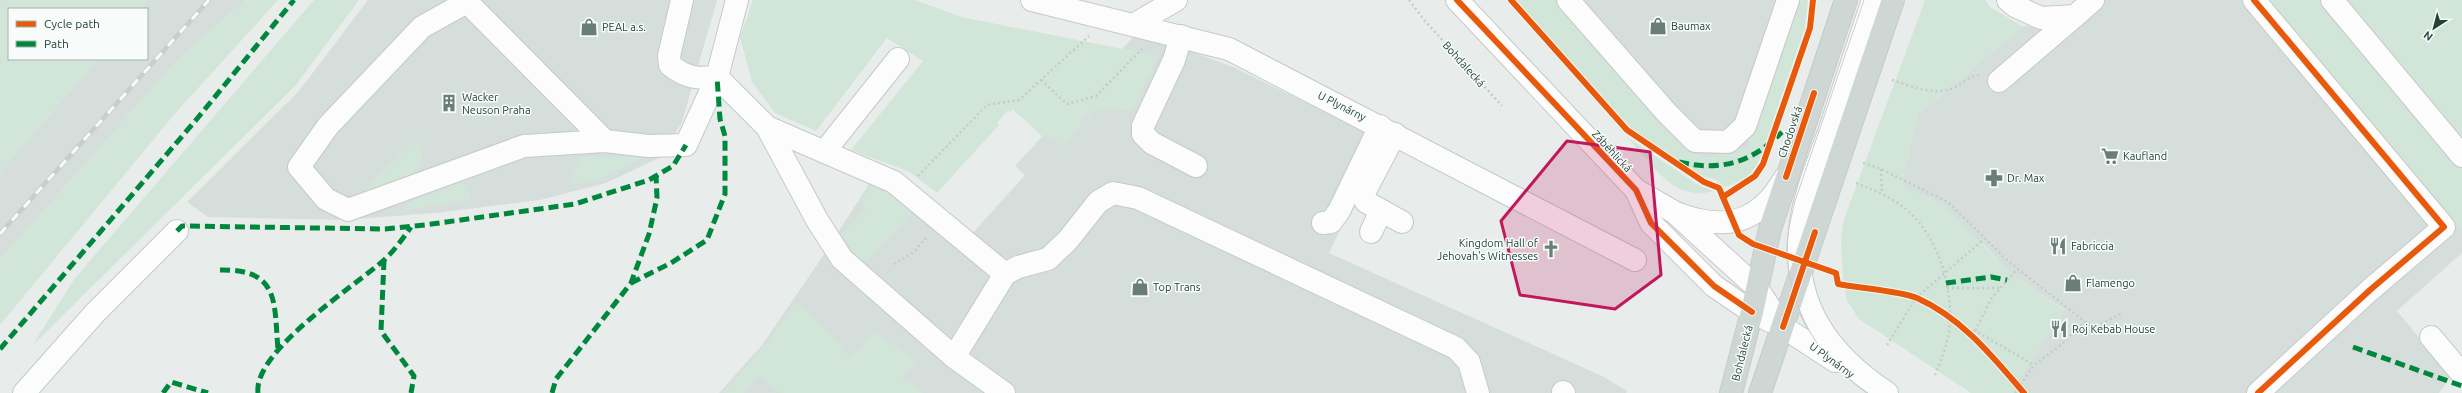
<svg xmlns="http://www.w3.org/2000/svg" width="2462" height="393" font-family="Ubuntu,sans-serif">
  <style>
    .built { fill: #d6dedb }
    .green { fill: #d1e6d8 }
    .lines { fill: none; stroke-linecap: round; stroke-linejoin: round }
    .minor-casing { stroke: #c5cac8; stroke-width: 24 }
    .major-casing { stroke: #c3ccc9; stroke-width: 24 }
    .path { stroke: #c3ccca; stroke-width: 2.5; stroke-dasharray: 2 3; stroke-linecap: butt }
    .minor { stroke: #fcfcfc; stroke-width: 22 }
    .major { stroke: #cfd7d5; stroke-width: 22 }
    .tram { stroke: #c9cdcc; stroke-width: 1 }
    .rail-casing { stroke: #c9cdcc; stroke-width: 4.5 }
    .rail { stroke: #f7fbf9; stroke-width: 3; stroke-dasharray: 9; stroke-linecap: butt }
    .quiet { stroke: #00873e; stroke-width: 5; stroke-dasharray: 10 5; stroke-linecap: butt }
    .cycleway-casing { stroke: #f7fbf9; stroke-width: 8 }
    .cycleway { stroke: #e8590c; stroke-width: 6 }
    .marked { fill: #c2185b; fill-opacity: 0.2; stroke: #c2185b; stroke-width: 3; stroke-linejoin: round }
    .labels { text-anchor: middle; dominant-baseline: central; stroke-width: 3; stroke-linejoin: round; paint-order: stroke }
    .poi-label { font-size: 11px; fill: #24423a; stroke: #f7fbf9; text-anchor: start }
    .street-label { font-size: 11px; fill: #24423a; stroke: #f7fbf9 }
  </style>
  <rect width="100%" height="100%" fill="#e8edeb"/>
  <g class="built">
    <polygon points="148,0 246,0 180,58 0,260 0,172 98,59 147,59 147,9 141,9"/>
    <polygon points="368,0 717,0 682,122 661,157 606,183 540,200 435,213 344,220 208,217 187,202 299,91"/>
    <polygon points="1556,0 1796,0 1748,148 1707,158 1691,154"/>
    <polygon points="2077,0 2268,0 2462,231 2462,253 2397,311 2451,376 2439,393 2019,393 2014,386 2065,310 2012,275 1983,244 1901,185 1918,115 2022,26 2047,27"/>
    <polygon points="1134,36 1185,49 1233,67 1383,140 1329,253 1602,376 1627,391 1626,393 719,393 762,345 823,256 879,168 970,236 1025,175 1015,166"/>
  </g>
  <g class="green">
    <polygon points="0,0 149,0 141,9 9,9 9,59 98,59 0,172"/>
    <polygon points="246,0 278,0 173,116 0,325 0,260 180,58"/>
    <polygon points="314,0 359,0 296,85 32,346 75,278"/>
    <polygon points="753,0 915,0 962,17 1158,56 1133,110 1094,109 1089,117 1086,114 1079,121 1082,124 1062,146 1053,137 1042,136 1012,109 1011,112 1008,110 997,123 999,125 937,193 908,171 851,150 923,61 887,38 816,131 775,113 752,82 740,37"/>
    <path d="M1514 0H1556L1691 154 1707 158 1748 148 1796 0H1808L1805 27 1761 156C1752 176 1744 181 1723 187L1717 180 1700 176 1630 128 1527 17Z"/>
    <polygon points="1925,0 1985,0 1990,7 2022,26 1918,115 1901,185 1944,205 2012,275 2065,311 2014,386 2019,393 1971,393 1859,319 1847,301 1843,280 1841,242 1843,222"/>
    <polygon points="2268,0 2462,0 2462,231"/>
    <path d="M1628 138 1695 183 1713 191C1674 203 1652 164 1628 138Z"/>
    <path d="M416 140C440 175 387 183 363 191Z"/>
    <polygon points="582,157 645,157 596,180 569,185"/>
    <polygon points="873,182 916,208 865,263 851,251 841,235 866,209 862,199"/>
    <polygon points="463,183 468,188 470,200 406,210 409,202"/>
    <polygon points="796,302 834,339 850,359 876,332 915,361 902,379 923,393 781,393 759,375 744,393 723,393 764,347"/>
  </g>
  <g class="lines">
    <g class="minor-casing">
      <g id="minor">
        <polyline points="737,0 717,77 767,127 817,220 842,259 954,357 1004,393"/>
        <polyline points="1032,0 1229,49 1635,260"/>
        <polyline points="1457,0 1636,190 1674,212 1756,287 1783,327"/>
        <polyline points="1568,0 1666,112 1695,141 1728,142 1745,126 1788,0"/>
        <path d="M1873 0C1858 45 1843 90 1828 135 1817 165 1803 198 1800 230 1792 304 1828 354 1887 393"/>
        <polyline points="2008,0 2015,6 2041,18 2075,16 2093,0"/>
        <polyline points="2254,0 2444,227 2370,290 2258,393"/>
        <polyline points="2332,0 2462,156"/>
        <polyline points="1135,24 1176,0"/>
        <polyline points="1181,36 1174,60 1143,126 1143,134 1152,143 1196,166"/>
        <polyline points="1999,81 2075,16"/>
        <polyline points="767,127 894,182 1005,274"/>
        <polyline points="1395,134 1363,195 1366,202 1402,222"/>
        <path d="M605 141 467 2 422 27 328 126 299 167 326 199 348 210 524 146 605 141 648 146 686 145 717 77C697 79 686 78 670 65L669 56 682 0"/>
        <polyline points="824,152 898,59"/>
        <polyline points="1636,190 1651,223 1714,286 1752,312 1783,327 1835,361"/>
        <path d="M1679 214C1707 225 1740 228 1764 205 1773 198 1779 187 1785 178"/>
        <polyline points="1323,223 1331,222 1339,211 1380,126"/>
        <polyline points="1371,232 1381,211"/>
        <polyline points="2431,337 2462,374"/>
        <polyline points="954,357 1005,274 1018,267 1048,259 1068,240 1098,202 1113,193 1138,198 1456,348 1469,362 1478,393"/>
        <polyline points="1563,392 1564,393"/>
        <polyline points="24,393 95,313 177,231"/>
      </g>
    </g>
    <g class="major-casing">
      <g id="major">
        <polyline points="1731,393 1752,312 1770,229 1846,0"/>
        <polyline points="1760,393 1893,0"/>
      </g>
    </g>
    <g class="path">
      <polyline points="1409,0 1425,21 1502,106"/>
      <polyline points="1041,80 1067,104 1096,96 1142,49"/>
      <path d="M1892 80C1912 86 1935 97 1955 87 1964 83 1969 76 1980 75"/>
      <polyline points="1863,163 1881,169 1948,202 2009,262 2093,328 2122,313"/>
      <polyline points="1881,169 1882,194"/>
      <polyline points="918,176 987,105 1019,100 1089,36"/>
      <path d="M1856 183C1874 190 1891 197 1907 210 1939 238 1954 289 1949 331 1947 346 1941 360 1935 375"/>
      <polyline points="894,264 914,252 927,237"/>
      <polyline points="1947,288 1999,288"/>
      <polyline points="1974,330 2034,365"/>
      <polyline points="1973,335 1991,299 2017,269"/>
      <polyline points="1887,345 1916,298 1984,239"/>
      <polyline points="2015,393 2034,365 2061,345 2084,322"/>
    </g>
    <use href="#minor" class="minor"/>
    <use href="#major" class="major"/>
    <path class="tram" d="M1864 0 1795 201C1791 218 1786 237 1787 255 1791 312 1821 363 1868 393"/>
    <g class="rail-casing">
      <polyline id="rail" points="0,234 209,0"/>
    </g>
    <use href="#rail" class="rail"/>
    <g class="quiet">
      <path d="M1679 162C1721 172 1753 162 1782 132"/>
      <polyline points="177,231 182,226 385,229 425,225 575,204 649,180 673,166 686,145"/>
      <polyline points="384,260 381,331 414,376 411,393"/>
      <path d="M220 270C280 269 274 302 278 350"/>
      <polyline points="631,283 671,263 707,240 725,194 725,136 720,119 717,77"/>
      <polyline points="1946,283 1991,277 2007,280"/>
      <polyline points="2353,347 2462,386"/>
      <polyline points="0,349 196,120 294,0"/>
      <polyline points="163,393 171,382 208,393"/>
      <path d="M258 393C253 351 355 286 384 260 395 250 403 238 411 227"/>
      <polyline points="552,393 556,379 631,283 649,234 657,198 656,175"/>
    </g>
    <g class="cycleway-casing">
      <g id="cycleway">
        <polyline points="1457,0 1636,190 1651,223 1714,286 1752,312"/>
        <path d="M1511 0 1627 130 1704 182 1719 188 1739 235 1753 244 1836 273 1838 284C1858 288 1900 291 1917 298 1962 318 1993 357 2024 393"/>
        <polyline points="2254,0 2444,227 2370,290 2258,393"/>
        <polyline points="1786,177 1814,93"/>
        <polyline points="1723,197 1755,176 1763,164 1810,28 1813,0"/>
        <polyline points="1783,327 1815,232"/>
      </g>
    </g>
    <use href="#cycleway" class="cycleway"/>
  </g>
  <path class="marked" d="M1567 141 1650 152 1661 275 1615 309 1520 295 1501 221Z"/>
  <defs>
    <g id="shop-bare" transform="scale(1.38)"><path d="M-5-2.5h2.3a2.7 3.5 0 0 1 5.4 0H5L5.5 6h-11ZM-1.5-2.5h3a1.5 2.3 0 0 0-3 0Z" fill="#697e78" stroke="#f7fbf9" stroke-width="2.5" paint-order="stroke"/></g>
    <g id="building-bare" transform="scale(1.38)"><path d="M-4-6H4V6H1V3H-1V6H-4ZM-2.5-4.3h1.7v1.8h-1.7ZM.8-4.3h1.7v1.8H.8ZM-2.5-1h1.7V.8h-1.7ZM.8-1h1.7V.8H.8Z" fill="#697e78" stroke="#f7fbf9" stroke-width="2.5" paint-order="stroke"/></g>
    <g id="supermarket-bare" transform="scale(1.38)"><path d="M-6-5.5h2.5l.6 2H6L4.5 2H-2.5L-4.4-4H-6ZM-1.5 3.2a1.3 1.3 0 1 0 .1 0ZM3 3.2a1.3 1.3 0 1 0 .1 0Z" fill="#697e78" stroke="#f7fbf9" stroke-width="2.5" paint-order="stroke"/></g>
    <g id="pharmacy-bare" transform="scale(1.38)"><path d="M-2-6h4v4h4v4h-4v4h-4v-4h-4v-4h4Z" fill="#697e78" stroke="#f7fbf9" stroke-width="2.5" paint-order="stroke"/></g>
    <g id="restaurant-bare" transform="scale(1.38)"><path d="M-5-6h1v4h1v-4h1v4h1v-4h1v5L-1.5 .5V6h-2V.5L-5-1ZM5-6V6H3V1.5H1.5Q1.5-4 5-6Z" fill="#697e78" stroke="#f7fbf9" stroke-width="2.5" paint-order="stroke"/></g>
    <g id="church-bare" transform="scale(1.38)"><path d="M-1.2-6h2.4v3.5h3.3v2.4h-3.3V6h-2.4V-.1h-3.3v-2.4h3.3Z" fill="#697e78" stroke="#f7fbf9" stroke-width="2.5" paint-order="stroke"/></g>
  </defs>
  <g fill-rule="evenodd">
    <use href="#shop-bare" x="1658" y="26"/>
    <use href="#shop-bare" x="589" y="27"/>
    <use href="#building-bare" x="449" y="103"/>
    <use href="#supermarket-bare" x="2110" y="156"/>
    <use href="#pharmacy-bare" x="1994" y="178"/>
    <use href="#restaurant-bare" x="2058" y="246"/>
    <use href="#church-bare" x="1551" y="249"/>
    <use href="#shop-bare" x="2073" y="283"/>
    <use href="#shop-bare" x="1140" y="287"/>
    <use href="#restaurant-bare" x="2059" y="329"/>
  </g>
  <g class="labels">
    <g class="poi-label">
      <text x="1671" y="26">Baumax</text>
      <text x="602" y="27">PEAL a.s.</text>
      <text x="462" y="97">Wacker<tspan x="462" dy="13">Neuson Praha</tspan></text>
      <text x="2123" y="156">Kaufland</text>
      <text x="2007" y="178">Dr. Max</text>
      <text x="1538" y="243" text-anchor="end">Kingdom Hall of<tspan x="1538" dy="13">Jehovah's Witnesses</tspan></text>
      <text x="2071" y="246">Fabriccia</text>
      <text x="2086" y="283">Flamengo</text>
      <text x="1153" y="287">Top Trans</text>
      <text x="2072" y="329">Roj Kebab House</text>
    </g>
    <g class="street-label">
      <text transform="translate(1464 64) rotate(48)">Bohdalecká</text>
      <text transform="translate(1342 106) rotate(27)">U Plynárny</text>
      <text transform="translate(1790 132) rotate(-71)">Chodovská</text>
      <text transform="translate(1612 151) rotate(47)">Záběhlická</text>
      <text transform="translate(1742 353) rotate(-76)">Bohdalecká</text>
      <text transform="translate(1832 360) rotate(36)">U Plynárny</text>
    </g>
  </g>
  <rect x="8" y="8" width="140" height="52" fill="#f7fbf9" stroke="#a3b1ad"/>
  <rect x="16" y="21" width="20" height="6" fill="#e8590c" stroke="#a3b1ad"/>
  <text x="44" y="28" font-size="12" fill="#24423a">Cycle path</text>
  <rect x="16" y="41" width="20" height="6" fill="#00873e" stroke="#a3b1ad"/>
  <text x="44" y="48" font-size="12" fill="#24423a">Path</text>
  <g transform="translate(2434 28) rotate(216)" stroke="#f7fbf9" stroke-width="3" paint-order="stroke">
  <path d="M0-3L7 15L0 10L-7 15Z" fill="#24423a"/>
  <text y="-6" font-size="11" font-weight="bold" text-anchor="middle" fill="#24423a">N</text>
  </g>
</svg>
